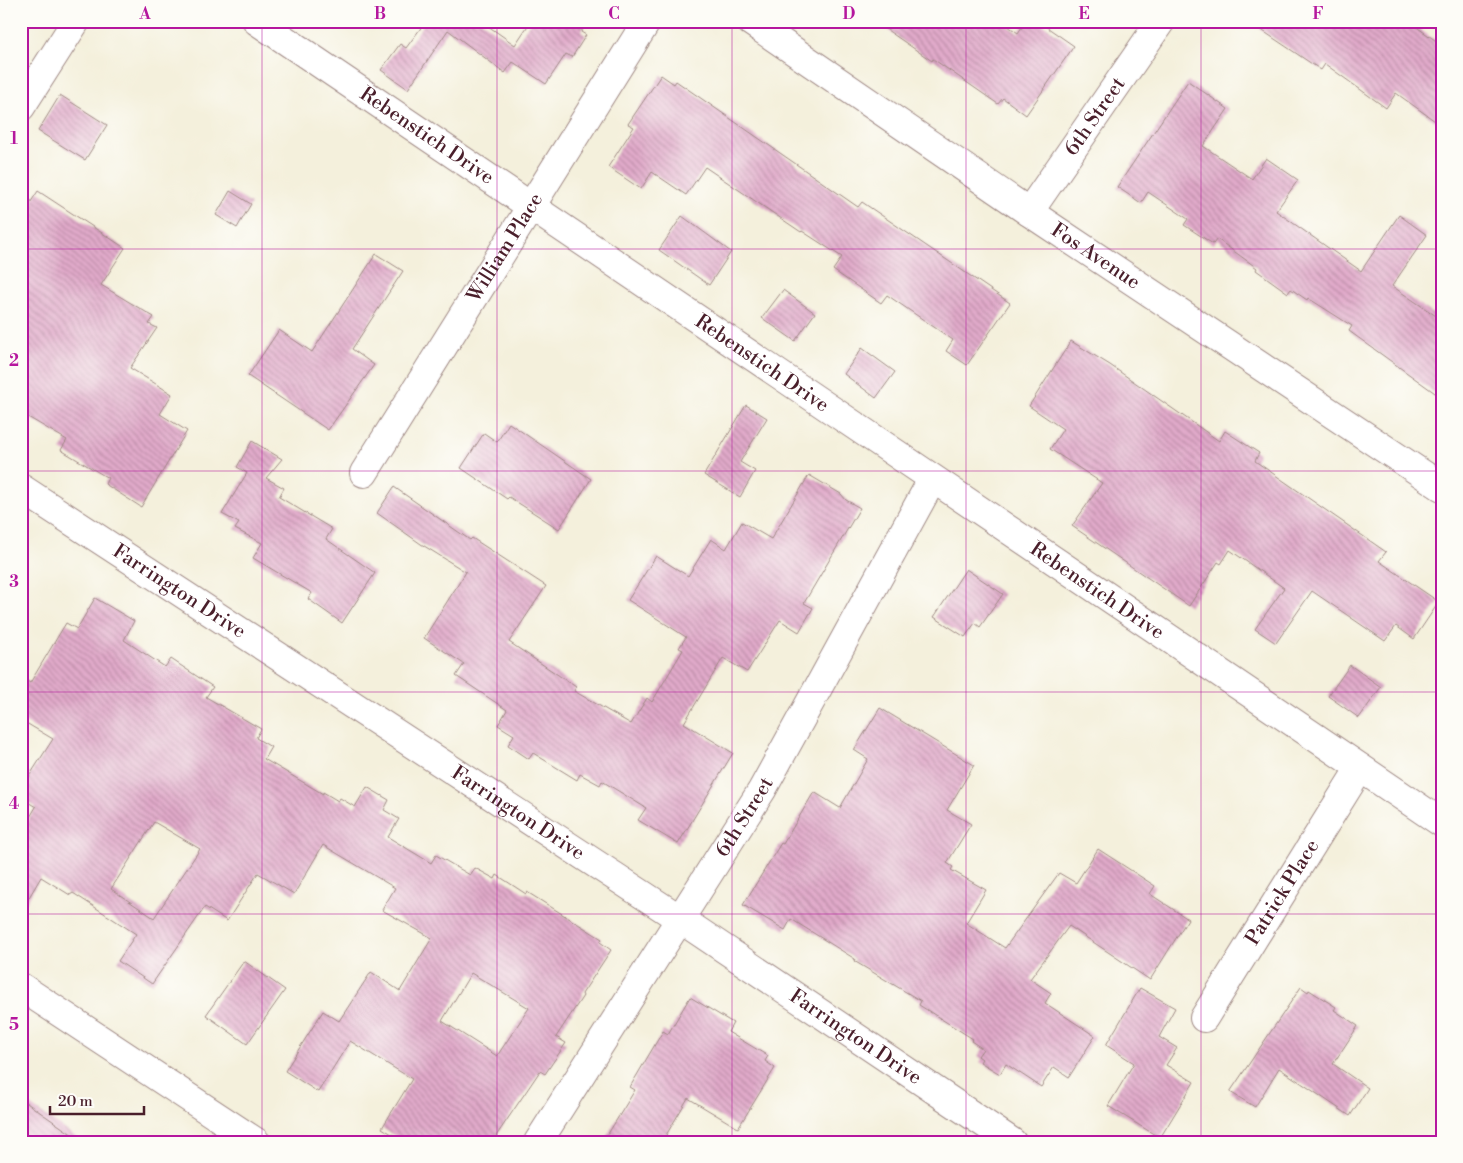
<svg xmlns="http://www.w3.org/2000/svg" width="1463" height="1163" font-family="'Libre Bodoni',serif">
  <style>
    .building { fill: url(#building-back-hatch); fill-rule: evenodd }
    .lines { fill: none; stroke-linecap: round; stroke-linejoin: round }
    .street-casing { stroke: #9f8884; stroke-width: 30 }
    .street { stroke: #fff; stroke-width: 28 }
    .grid { fill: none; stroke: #b5179e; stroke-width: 1; stroke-opacity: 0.55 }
    .labels { text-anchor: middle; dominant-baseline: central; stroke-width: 4.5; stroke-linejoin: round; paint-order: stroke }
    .street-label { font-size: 20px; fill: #4a1f2b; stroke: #fdfcf7 }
    .neatline { fill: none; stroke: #b5179e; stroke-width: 2 }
    .grid-label { font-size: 16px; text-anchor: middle; font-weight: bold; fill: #b5179e }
  </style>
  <defs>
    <pattern id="building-back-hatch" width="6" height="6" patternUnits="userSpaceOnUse" patternTransform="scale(1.25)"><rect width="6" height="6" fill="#e1aaca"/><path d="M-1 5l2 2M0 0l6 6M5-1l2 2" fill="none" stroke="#b88aa4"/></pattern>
  </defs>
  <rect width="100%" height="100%" fill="#fdfcf7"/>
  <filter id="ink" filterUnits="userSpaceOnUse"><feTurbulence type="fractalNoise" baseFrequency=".02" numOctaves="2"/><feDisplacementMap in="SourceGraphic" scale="10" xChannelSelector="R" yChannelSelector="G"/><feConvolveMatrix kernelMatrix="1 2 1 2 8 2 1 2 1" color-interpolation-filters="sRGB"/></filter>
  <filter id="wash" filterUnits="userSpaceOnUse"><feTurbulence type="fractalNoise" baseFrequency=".0096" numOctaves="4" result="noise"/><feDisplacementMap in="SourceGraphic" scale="20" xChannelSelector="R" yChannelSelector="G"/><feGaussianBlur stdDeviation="1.12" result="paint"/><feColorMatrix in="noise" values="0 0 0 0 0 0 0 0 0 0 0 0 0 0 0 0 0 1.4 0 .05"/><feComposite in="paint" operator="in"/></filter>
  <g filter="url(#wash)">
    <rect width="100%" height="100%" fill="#f4f0dc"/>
    <g id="blocks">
      <g class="building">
        <polygon points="426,21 481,21 515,45 531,21 588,21 581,32 586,35 572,57 566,54 546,84 513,62 505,73 448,30 408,89 381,70 400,44 406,48"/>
        <polygon points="874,21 1001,21 1018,33 1026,21 1038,21 1074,46 1026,115 1003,98 998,104 933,59 932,61"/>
        <polygon points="1248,21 1408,21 1442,45 1442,126 1396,93 1386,108 1325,64 1321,70"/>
        <polygon points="661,75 674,84 676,81 858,207 862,202 1010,303 967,365 946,351 953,340 887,295 881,303 833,270 842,257 802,231 801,232 705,167 686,195 652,172 641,189 608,167 634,127 628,124"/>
        <polygon points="1188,81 1228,109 1203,146 1252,179 1266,158 1298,180 1276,211 1361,271 1399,215 1427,235 1392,286 1442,320 1442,398 1349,331 1352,326 1308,298 1307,300 1291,289 1288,293 1256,270 1257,268 1217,239 1213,244 1184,225 1188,219 1148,192 1141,203 1117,187"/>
        <polygon points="60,95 107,125 85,160 38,131"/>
        <polygon points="38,191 125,248 101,285 154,317 149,324 157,328 130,368 172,394 160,414 187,431 141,507 105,484 108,478 61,450 67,440 21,413 21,217"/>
        <polygon points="230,191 251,204 237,228 216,215"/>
        <polygon points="682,216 731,252 709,285 659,250"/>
        <polygon points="376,254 403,271 352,349 374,365 328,430 248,376 279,330 312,352"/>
        <polygon points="783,290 815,313 795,341 762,318"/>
        <polygon points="1071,341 1110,365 1219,441 1225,431 1259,453 1255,461 1386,552 1379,561 1439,602 1414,639 1396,626 1385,641 1312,591 1276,643 1255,629 1284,588 1230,550 1221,564 1218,562 1189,606 1072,526 1102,483 1050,449 1063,429 1029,406"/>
        <polygon points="862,348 895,372 876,398 844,374"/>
        <polygon points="746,405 767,418 740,462 755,471 740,497 704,475"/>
        <polygon points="509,423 591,479 559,529 509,497 507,499 461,468 484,433 497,442"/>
        <polygon points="252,441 282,459 266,478 284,488 279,497 332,529 326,539 375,573 342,623 308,599 312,593 253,558 262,543 235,529 239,523 222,514 247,473 237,467"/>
        <polygon points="809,475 841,494 846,500 860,508 804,603 813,608 799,632 780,620 747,672 723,658 684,723 733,753 678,844 638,820 646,808 602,781 600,785 580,774 577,780 533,753 529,759 508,745 514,735 498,725 507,710 456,676 464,664 424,638 466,572 421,544 377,513 394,487 470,540 472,538 546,586 509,642 576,687 574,691 631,724 647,698 652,702 683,650 679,648 686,637 628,600 656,556 688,576 711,539 726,549 742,522 771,539"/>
        <polygon points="966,569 1003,594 980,627 975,623 965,637 934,617"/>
        <path d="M95 598 134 621 124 640 165 667 171 659 213 687 206 697 261 729 256 738 271 747 264 759 323 794V792L338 801 340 798 355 807 367 787 389 800 384 810 399 819 388 837 431 863 436 855 470 875 475 868 495 879 497 875 526 894 527 892 602 939 600 942 611 950 582 994 583 996 556 1037 566 1043 545 1074 540 1071 492 1142H405L382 1128 412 1079 350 1041 318 1092 285 1071 323 1011 339 1021 371 972 400 991 432 938 382 910 395 888 323 845 294 894 258 873 227 921 205 907 152 984 118 961 136 934 73 893 70 895 41 877 21 911V832L36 807 21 798V789L53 739 21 720V677L30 683 66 623 77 629ZM154 822 200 849 154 918 111 889ZM471 973 529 1008 497 1056 442 1021Z"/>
        <polygon points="1350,665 1381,687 1359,718 1328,696"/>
        <polygon points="880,708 974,765 947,810 971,824 947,863 953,867 951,870 986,890 966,923 1005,948 1059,873 1076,883 1098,849 1155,886 1150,894 1188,919 1150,980 1069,926 1030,979 1051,993 1045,1003 1095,1036 1069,1077 1054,1067 1041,1087 1006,1064 1000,1074 980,1062 982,1059 978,1056 983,1049 971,1041 973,1039 919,1005 921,1001 854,961 855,959 791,919 785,930 743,905 781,843 783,844 814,792 840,808 868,759 854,750"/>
        <polygon points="244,961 285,990 247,1044 206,1015"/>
        <polygon points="1301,987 1308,992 1309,990 1336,1007 1334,1010 1358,1026 1333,1064 1368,1088 1350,1116 1279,1068 1255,1107 1230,1092"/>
        <polygon points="1140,988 1175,1008 1159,1037 1177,1048 1166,1065 1194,1082 1160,1138 1108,1106 1134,1063 1106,1045"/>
        <polygon points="690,997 733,1023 728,1032 768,1056 765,1061 775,1068 738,1128 688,1098 662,1142 603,1142 635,1090 630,1087 663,1031 668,1034"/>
        <polygon points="21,1099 83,1142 21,1142"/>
      </g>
    </g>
  </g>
  <g filter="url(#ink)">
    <use href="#blocks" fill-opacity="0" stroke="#9f8884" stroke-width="1"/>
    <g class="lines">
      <g class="street-casing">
        <g id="street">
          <path id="s1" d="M257 21C652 287 1045 558 1442 823"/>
          <path id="s2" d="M750 21 1029 212 1442 487"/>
          <polyline points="21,107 76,21"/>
          <path id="s3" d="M1029 212 1161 21"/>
          <path id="s4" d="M364 473 647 21"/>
          <path id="s5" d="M21 488 680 919 1012 1142"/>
          <polyline points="21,987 256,1142"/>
          <path id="s6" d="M1204 1018 1360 768"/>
          <path id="s7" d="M538 1142 762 790 932 480"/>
        </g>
      </g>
      <use href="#street" class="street"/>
    </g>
  </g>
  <path class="grid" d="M262 21V1142M497 21V1142M732 21V1142M966 21V1142M1201 21V1142M21 249H1442M21 471H1442M21 692H1442M21 914H1442"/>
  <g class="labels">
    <g class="street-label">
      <text stroke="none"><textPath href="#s3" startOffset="116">6th Street</textPath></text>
      <text stroke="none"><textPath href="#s1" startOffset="205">Rebenstich Drive</textPath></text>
      <text stroke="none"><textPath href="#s4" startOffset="266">William Place</textPath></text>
      <text stroke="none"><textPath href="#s2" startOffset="418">Fos Avenue</textPath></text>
      <text stroke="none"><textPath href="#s1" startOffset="610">Rebenstich Drive</textPath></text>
      <text stroke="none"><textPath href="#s5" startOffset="189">Farrington Drive</textPath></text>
      <text stroke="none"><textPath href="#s1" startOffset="1015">Rebenstich Drive</textPath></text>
      <text stroke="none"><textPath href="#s5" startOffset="594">Farrington Drive</textPath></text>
      <text stroke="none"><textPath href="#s7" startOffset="385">6th Street</textPath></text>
      <text stroke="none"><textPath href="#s6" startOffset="148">Patrick Place</textPath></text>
      <text stroke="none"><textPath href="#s5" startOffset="999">Farrington Drive</textPath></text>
    </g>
  </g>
  <rect width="1463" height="1163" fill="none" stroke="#fdfcf7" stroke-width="55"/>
  <path d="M50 1106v8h94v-8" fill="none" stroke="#4a1f2b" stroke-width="2.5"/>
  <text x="58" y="1106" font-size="15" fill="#4a1f2b" stroke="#fdfcf7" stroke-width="4" paint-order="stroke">20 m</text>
  <rect x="28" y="28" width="1408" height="1108" class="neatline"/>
  <g class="grid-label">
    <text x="145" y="19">A</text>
    <text x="380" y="19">B</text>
    <text x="614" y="19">C</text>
    <text x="849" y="19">D</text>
    <text x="1084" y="19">E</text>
    <text x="1318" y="19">F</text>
    <text x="14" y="144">1</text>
    <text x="14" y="366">2</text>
    <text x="14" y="587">3</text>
    <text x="14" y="809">4</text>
    <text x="14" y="1030">5</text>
  </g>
</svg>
